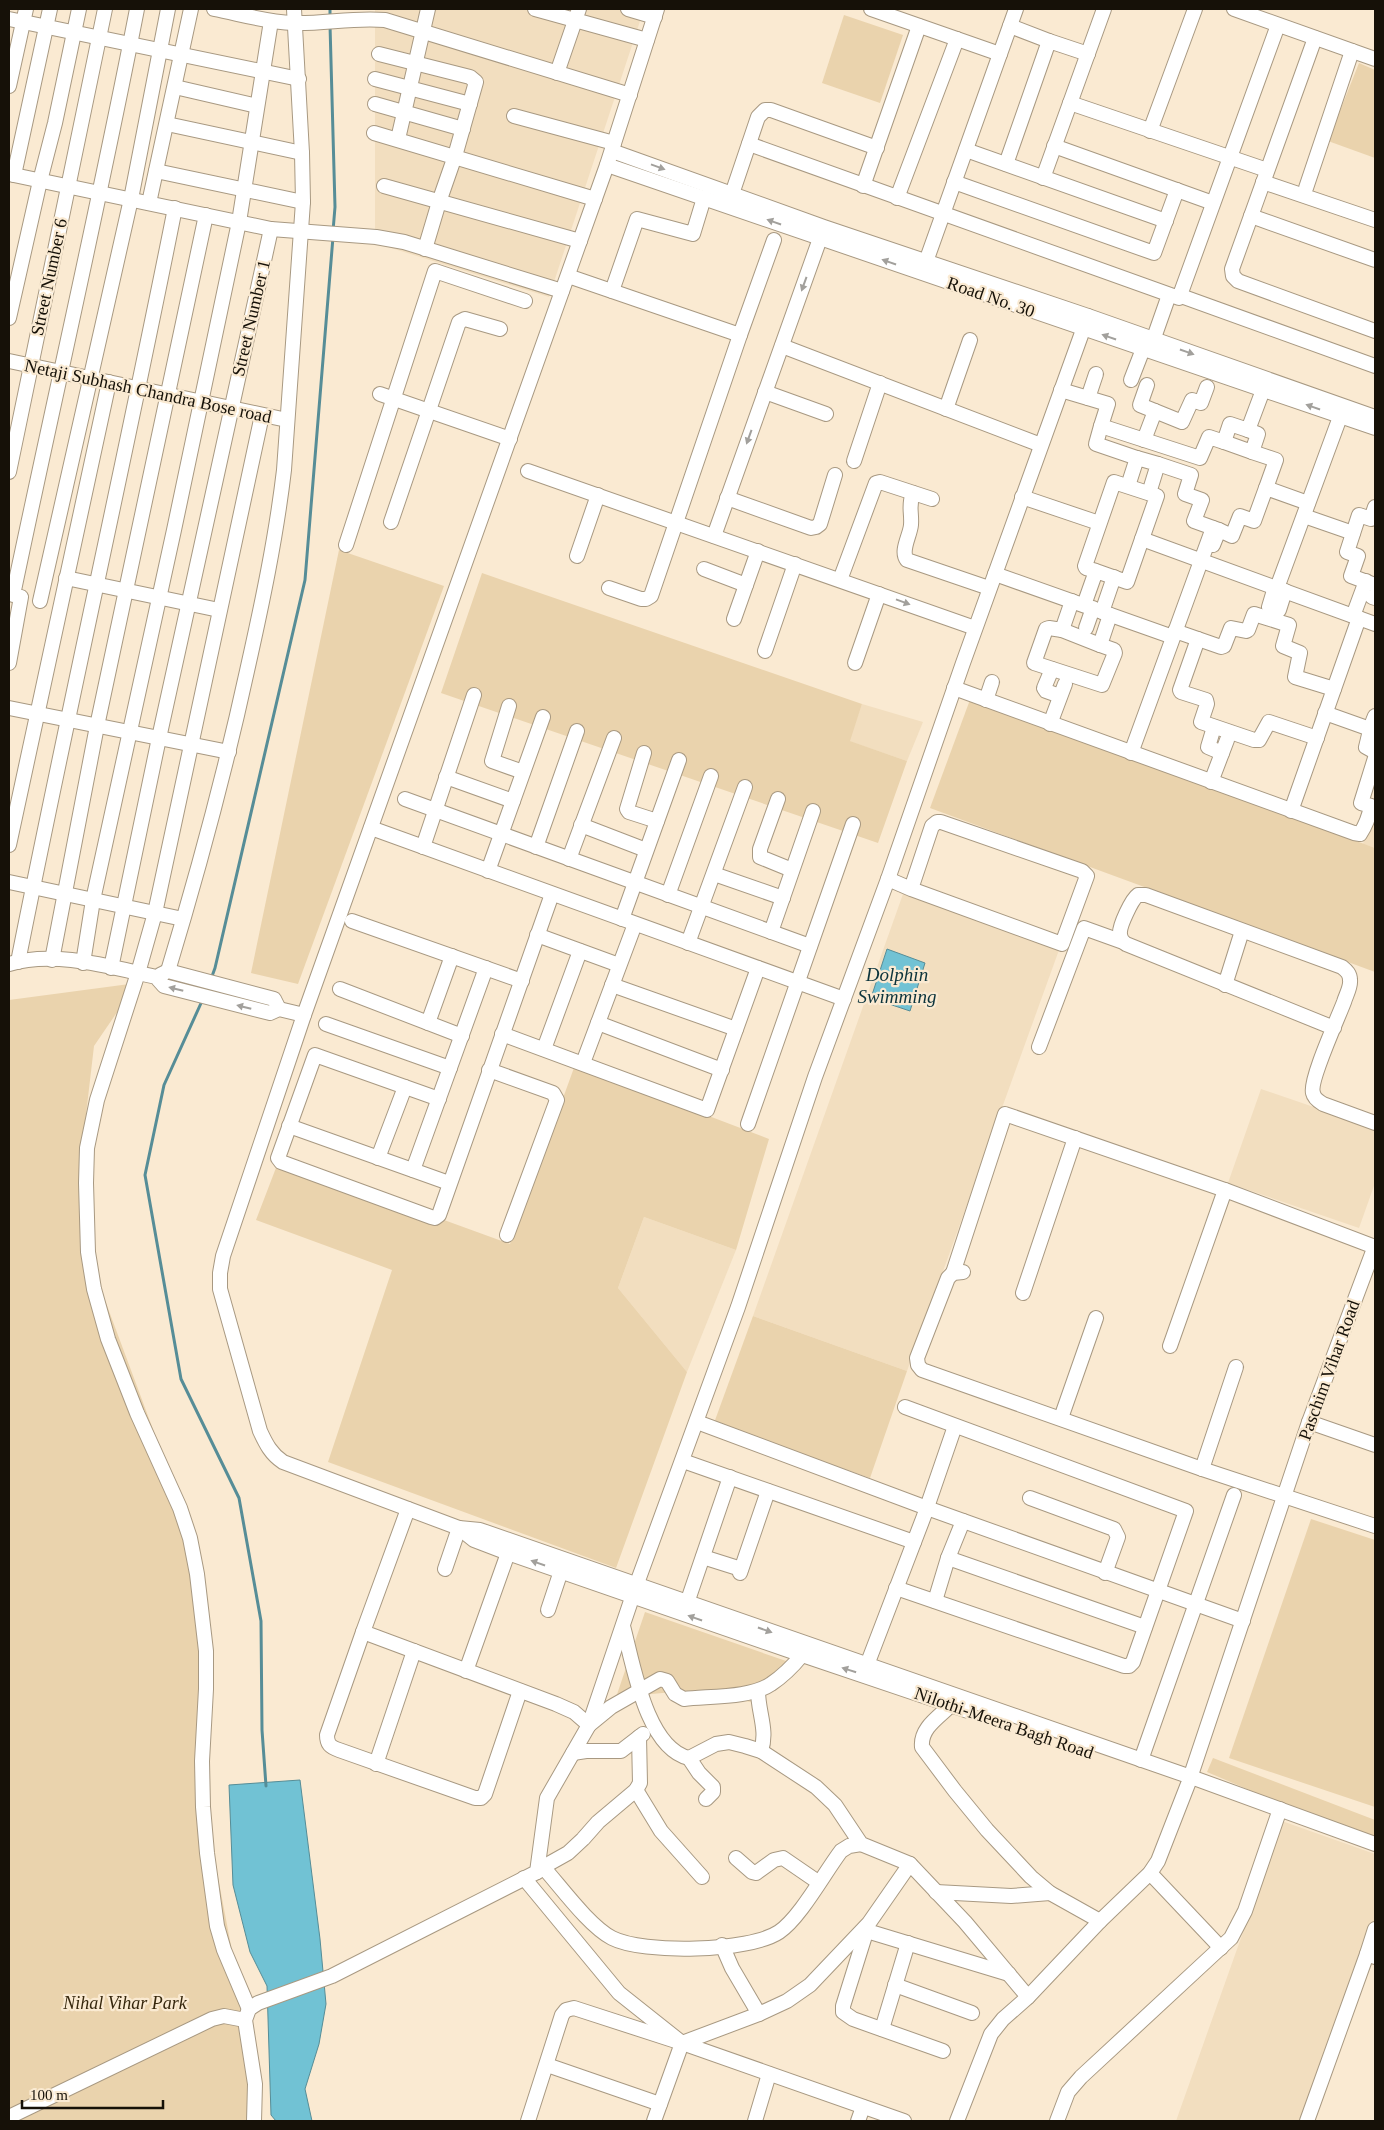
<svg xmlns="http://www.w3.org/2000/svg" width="1384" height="2130" font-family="'Times New Roman',serif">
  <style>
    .built { fill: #f2debf }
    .green { fill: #ead3ad }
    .water { fill: #71c2d4; stroke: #568d97 }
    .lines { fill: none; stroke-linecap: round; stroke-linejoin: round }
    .stream { stroke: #568d97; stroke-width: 3 }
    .minor-casing { stroke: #a89982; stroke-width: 16 }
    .minor { stroke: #fff; stroke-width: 14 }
    .oneway { fill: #a2a09c }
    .labels { text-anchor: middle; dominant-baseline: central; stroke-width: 4.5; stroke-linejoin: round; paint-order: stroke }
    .street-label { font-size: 18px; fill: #161108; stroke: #faead2 }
    .park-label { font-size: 18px; font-style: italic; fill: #36270d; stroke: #faead2 }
    .water-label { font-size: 19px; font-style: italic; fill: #0c343c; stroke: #faead2 }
  </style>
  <rect width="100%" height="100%" fill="#faead2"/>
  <g class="built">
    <polygon points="375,9 644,9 549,297 375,243"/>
    <polygon points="862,704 923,722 907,761 849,741"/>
    <polygon points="1375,808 1375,848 1363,844"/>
    <polygon points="903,894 1059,950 907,1371 753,1316"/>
    <polygon points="1261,1089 1375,1128 1375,1183 1359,1228 1228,1183"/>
    <polygon points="644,1217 736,1250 687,1372 618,1288"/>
    <polygon points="1279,1820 1375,1854 1375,1933 1309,2121 1176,2121 1247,1921"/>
  </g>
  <g class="green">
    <polygon points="844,15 903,35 880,103 822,83"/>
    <polygon points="1359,63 1375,70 1375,158 1328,141"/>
    <polygon points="339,550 444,586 298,984 251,973"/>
    <polygon points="482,573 862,704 850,741 907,761 878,843 441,693"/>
    <polygon points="971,697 1375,848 1375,972 930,808"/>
    <polygon points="137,983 94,1046 85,1123 93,1268 202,1561 211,1650 203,1798 246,2025 254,2121 9,2121 9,1000"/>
    <polygon points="575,1065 769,1139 736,1250 644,1217 618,1288 687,1372 616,1568 328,1462 392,1270 256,1220 279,1160 510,1244"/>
    <polygon points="753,1316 907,1371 870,1478 714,1423"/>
    <polygon points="1311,1519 1375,1540 1375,1807 1229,1758"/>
    <polygon points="645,1612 789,1662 752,1702 673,1692 641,1695 611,1712"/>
    <polygon points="1213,1758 1375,1820 1375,1837 1287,1806 1207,1772"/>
  </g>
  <g class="water">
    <polygon points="887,949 925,963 910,1011 871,998"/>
    <polygon points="300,1780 320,1939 326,2004 319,2044 305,2089 312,2121 276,2121 271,2115 267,1986 250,1952 233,1885 229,1785"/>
  </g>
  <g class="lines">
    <g class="stream">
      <polyline points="330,9 330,19"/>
      <polyline points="330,25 335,207 333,231"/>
      <polyline points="211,979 215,968 305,580 333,237"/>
      <polyline points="202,1001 164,1085 145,1175 181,1379 239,1498 261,1621 262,1730 266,1786"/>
    </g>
    <g class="minor-casing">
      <g id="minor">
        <path d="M214 9C240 14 266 22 293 23 324 24 354 17 385 20L630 95"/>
        <polyline points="535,9 647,40"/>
        <polyline points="628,9 655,17"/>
        <path d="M657 9 607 165 304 1015 223 1256 220 1273V1289L260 1431C266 1444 271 1454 283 1462L459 1528 480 1530 1191 1777 1375 1844"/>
        <polyline points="871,9 1000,54"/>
        <polyline points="1234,9 1375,59"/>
        <polyline points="9,19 299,79"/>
        <polyline points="1010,26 1049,41"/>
        <polyline points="1315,38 1232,269 1233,276 1238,281 1375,331"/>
        <polyline points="379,54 470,77 476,82 455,156 439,202 425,249"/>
        <polyline points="557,73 579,9"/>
        <polyline points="375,79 470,104"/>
        <polyline points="9,86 26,9"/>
        <polyline points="175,87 257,106"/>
        <polyline points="1070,103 1267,170"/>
        <polyline points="375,104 463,129"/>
        <polyline points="514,116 614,143"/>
        <polyline points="167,124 302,153"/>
        <polyline points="1150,131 1195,9"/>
        <polyline points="374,133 595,199"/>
        <polyline points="398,139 428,9"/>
        <polyline points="749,144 1179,298 1278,25"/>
        <polyline points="1054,146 1213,203"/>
        <polyline points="966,150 1166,221"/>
        <polyline points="612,151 824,227 1088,316 1375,417"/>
        <polyline points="1006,164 1049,41 1088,54"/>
        <polyline points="607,165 1375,428"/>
        <polyline points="156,171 303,202"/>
        <polyline points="9,174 271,229 376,237 404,242 562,291"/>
        <polyline points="14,175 50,9"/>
        <polyline points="1043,178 1104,9"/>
        <polyline points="954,182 1154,253 1177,190"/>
        <polyline points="1263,182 1375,220"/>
        <polyline points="384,186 580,241"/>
        <polyline points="863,186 919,26"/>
        <polyline points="1306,188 1352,51"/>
        <polyline points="732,194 758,117 765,110 771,110 877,148"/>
        <polyline points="897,198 957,39"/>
        <polyline points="149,203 191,9"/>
        <polyline points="1251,216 1375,260"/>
        <polyline points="923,270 1016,9"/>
        <polyline points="568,276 740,335 774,240"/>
        <polyline points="612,291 637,219 693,234 704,198"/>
        <polyline points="1181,296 1375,366"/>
        <polyline points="9,318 40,181 55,123 79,9"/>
        <polyline points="782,346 1041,445"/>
        <polyline points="1150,349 1169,295"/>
        <polyline points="9,361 287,420"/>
        <polyline points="1131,380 1143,349"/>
        <polyline points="1147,385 1140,405 1182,422 1192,400 1201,403 1207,387"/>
        <polyline points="1061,390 1108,404 1101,426 1200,458 1209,437 1224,442 1230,424 1248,430 1263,390"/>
        <polyline points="765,392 826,414"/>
        <polyline points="380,394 510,439"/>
        <polyline points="1088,398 1096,374"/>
        <polyline points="946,409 970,340"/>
        <polyline points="1101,426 1096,444 1137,458"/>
        <polyline points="1144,440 1155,411"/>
        <polyline points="1224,442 1252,452 1258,434 1248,430"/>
        <polyline points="1252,452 1276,460 1266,488"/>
        <polyline points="854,461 880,383"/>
        <polyline points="1158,464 1191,475 1185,494 1202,500 1194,521 1219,530"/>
        <polyline points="528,471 975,628"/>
        <polyline points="9,472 105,9"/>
        <polyline points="1128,486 1137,458 1158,464 1149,493"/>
        <path d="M913 493C908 506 912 512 911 525 910 536 900 551 907 560L989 588"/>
        <polyline points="1022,497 1099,523"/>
        <polyline points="727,498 811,528 816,527 820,524 835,475"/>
        <polyline points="1375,507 1371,519 1359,515 1347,552 1358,556 1351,576 1375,585"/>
        <polyline points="1304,516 1353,533"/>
        <polyline points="391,522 459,322 465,319 500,329"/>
        <polyline points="714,536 823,230"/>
        <polyline points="1142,539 1375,624"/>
        <polyline points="346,545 435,271 525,301"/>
        <polyline points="1213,545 1219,530 1232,536 1240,516 1254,521 1266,488 1308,503"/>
        <polyline points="577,556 598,495"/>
        <polyline points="704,569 746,585"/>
        <polyline points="995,574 1173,637"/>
        <polyline points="66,578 219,610"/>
        <polyline points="840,580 876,483 880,482 932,499"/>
        <polyline points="1275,587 1269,607 1273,612 1277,612 1279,610 1285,591"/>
        <polyline points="609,588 641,599 646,599 651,596 740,335"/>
        <polyline points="1277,588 1340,417"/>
        <path d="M13 595C54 399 99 205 137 9"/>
        <polyline points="1372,597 1375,598"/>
        <polyline points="40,601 131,199 168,9"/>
        <polyline points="1072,601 1062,630 1049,628 1046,629 1034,663 1102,685 1115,653 1114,650 1100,645 1110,615"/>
        <polyline points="1084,605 1096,571 1127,582 1157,496 1114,482 1085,566 1086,568 1096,571"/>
        <polyline points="1102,612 1114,577"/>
        <polyline points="1353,616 1366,581"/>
        <polyline points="734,619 758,551"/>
        <polyline points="1086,628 1093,608"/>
        <polyline points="1062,630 1100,645"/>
        <polyline points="1175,631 1221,647 1224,646 1231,628 1246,631 1248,630 1254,614 1289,625 1283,646 1300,653 1295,677 1334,689"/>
        <polyline points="1198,639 1180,690 1181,692 1206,700 1207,704 1201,722 1254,740 1259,740 1269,722 1317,738"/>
        <polyline points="765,651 795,564"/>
        <polyline points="9,663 21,597"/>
        <polyline points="855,663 879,594"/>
        <polyline points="1052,669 1044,688 1046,691 1060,696"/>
        <path d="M954 688 1354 833 1360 834C1366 825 1369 817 1371 806L1361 803 1375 758"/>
        <polyline points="986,700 992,682"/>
        <polyline points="509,706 492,761 523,772"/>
        <polyline points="9,708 229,752"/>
        <polyline points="1325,713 1370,729"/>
        <path d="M1375 716C1370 727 1369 736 1366 747L1375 752"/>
        <polyline points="1050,724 1065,684"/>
        <polyline points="1214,727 1208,747 1222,753"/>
        <polyline points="644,753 627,809 629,812 657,821"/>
        <polyline points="1131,753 1213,528"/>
        <polyline points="446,777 513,801"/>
        <polyline points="1211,782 1227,740"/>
        <polyline points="405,799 810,946"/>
        <polyline points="778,799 760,849 760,857 792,870"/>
        <polyline points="1291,811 1359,618"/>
        <polyline points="581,825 646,850"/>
        <polyline points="371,828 844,999"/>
        <polyline points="9,845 109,382"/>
        <polyline points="423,847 474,695"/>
        <polyline points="536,847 577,731"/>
        <polyline points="569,859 614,738"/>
        <polyline points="488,871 543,717"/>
        <polyline points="714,874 783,898"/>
        <polyline points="888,879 911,889 1062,944 1087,876 1082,871 941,822 937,822 932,826 911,889"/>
        <polyline points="9,882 183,919"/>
        <polyline points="668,895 711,776"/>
        <polyline points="622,919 679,760"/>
        <polyline points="352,921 522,981"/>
        <polyline points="771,932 813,811"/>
        <polyline points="537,935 619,965"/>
        <polyline points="688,943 745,787"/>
        <polyline points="52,960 97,726 206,215"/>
        <path d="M18 962C68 710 125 460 175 208"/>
        <polyline points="83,963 93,900 174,530 239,222 271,21"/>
        <path d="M9 964C55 950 110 967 156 977L164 986 270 1013 279 1009 304 1015"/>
        <polyline points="111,968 159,738 271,229"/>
        <path d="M168 971C198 872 225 772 247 671 262 604 276 538 284 470L303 202 302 153 294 9"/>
        <polyline points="160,975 168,971 274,999 279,1009"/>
        <polyline points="612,985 736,1029"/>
        <polyline points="1225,985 1242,931"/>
        <polyline points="340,989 462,1036"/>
        <polyline points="428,1023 452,956"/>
        <polyline points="598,1023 722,1070"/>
        <polyline points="326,1024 450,1068"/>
        <path d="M1334 1028 1126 944C1123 942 1120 938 1120 934 1119 926 1132 899 1138 895H1146L1342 967C1347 971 1350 974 1350 980 1351 987 1346 995 1344 1002 1338 1018 1309 1081 1313 1093 1314 1098 1318 1101 1323 1104L1375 1123"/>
        <polyline points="502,1034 707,1110 758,968"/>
        <polyline points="1039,1047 1084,928 1123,942"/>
        <polyline points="544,1049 580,951"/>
        <polyline points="583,1063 635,924"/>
        <polyline points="489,1070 553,1093 557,1100 507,1235"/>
        <polyline points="439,1099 315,1055 278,1158 281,1162 431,1217 435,1218 439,1215 552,894"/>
        <polyline points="748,1124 853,824"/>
        <polyline points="289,1126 449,1183"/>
        <polyline points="378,1158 405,1087"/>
        <polyline points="413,1170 486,968"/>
        <polyline points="963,1272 953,1273 948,1278 917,1358 918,1365 922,1370 1202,1469 1375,1526"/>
        <polyline points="953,1273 1005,1114 1225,1190 1375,1247"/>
        <polyline points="1023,1293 1075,1138"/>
        <polyline points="1170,1346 1225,1190"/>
        <polyline points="1061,1418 1096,1318"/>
        <polyline points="697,1422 927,1508 1243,1621"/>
        <polyline points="1309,1422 1375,1445"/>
        <polyline points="683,1461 914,1542"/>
        <polyline points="1202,1469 1236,1367"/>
        <polyline points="1030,1498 1114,1529 1118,1537 1105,1573"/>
        <path d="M408 1509 363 1632 556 1704 574 1712 589 1725 611 1707 660 1679 667 1681 675 1694 684 1699C709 1696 751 1698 771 1684 783 1676 793 1666 802 1655"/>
        <polyline points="459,1528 474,1540 508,1553 802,1655 968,1711"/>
        <polyline points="703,1557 741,1569"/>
        <polyline points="948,1558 1145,1627"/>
        <polyline points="445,1569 459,1528"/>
        <polyline points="740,1573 768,1491"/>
        <polyline points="896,1588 1124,1666 1129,1666 1133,1662 1186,1511 905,1407"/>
        <polyline points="935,1601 948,1558 963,1521"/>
        <polyline points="687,1603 730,1477"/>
        <polyline points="548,1610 561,1571"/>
        <path d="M623 1626C633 1663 646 1748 689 1758L716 1744 729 1742 745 1746 761 1751 816 1787 835 1805 861 1844 910 1864 965 1922 1028 1997"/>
        <path d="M363 1632 327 1735C327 1744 330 1747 339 1750L475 1798H481L485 1794 520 1691"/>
        <polyline points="867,1665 924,1516 955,1426"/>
        <polyline points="466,1671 508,1553"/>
        <path d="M758 1691C758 1712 768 1730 761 1751"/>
        <path d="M953 1699 951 1705C939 1717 920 1728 922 1747L955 1791 987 1830 1031 1877 1050 1893 1100 1921"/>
        <polyline points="573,1753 586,1751 621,1751 643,1734"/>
        <polyline points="689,1758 699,1773 713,1787 713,1792 706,1799"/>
        <polyline points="1141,1760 1234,1495"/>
        <polyline points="376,1764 414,1651"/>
        <polyline points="636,1790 661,1831 702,1877"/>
        <polyline points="736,1858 752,1872 756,1873 774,1860 783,1858 818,1882"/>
        <polyline points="543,1867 568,1853 583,1839 598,1822 636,1790 640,1783 639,1737"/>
        <path d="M537 1872 543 1867C561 1887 589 1926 612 1938 643 1954 749 1952 779 1932 800 1918 825 1872 841 1851L849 1846 861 1844"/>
        <polyline points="1150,1873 1221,1948"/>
        <polyline points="524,1878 619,1993 682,2043 904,2121"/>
        <polyline points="936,1892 1011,1896 1050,1893"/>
        <polyline points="868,1926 843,2006 843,2012 853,2019 943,2051"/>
        <polyline points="867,1931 1009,1974"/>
        <polyline points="722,1945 732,1968 759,2014"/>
        <polyline points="1367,1954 1375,1929"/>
        <polyline points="895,1985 972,2013"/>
        <polyline points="249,2009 224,1950 217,1926 207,1853 203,1807 202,1761 206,1689 206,1651 197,1574 190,1538 180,1508 137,1413 108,1339 94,1289 88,1252 86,1183 87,1148 97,1100 138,973 155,913 262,415"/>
        <polyline points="882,2029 908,1943"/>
        <polyline points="547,2065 660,2104"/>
        <polyline points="9,2117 212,2019 224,2016 245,2020"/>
        <polyline points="254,2121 255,2084 245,2020 249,2009 258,2003 332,1976 537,1872 547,1798 589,1725 636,1586 738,1307 815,1077 888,879 963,663 1088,316"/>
        <polyline points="528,2121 562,2015 566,2010 574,2008 682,2043 759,2014 787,2001 810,1985 869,1923 910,1864"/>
        <polyline points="654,2121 682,2043"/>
        <polyline points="755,2121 769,2074"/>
        <polyline points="858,2121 863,2107"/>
        <polyline points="957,2121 991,2034 1003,2019 1028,1997 1100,1921 1150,1873 1158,1861 1188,1784 1309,1422 1375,1246"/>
        <polyline points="1057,2121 1068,2092 1081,2077 1231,1938 1245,1911 1280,1809"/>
        <polyline points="1307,2121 1367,1954 1375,1957"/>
      </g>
    </g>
    <use href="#minor" class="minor"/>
  </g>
  <defs><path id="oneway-solid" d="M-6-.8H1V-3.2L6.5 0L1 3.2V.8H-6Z" transform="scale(1.25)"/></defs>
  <g class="oneway">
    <use href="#oneway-solid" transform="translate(658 167) rotate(20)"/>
    <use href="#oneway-solid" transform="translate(774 222) rotate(-161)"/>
    <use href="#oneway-solid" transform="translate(889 262) rotate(-161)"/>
    <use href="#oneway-solid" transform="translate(804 284) rotate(110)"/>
    <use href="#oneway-solid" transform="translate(1109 337) rotate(-161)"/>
    <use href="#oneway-solid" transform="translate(1187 352) rotate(19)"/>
    <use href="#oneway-solid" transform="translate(1313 407) rotate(-161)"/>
    <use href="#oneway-solid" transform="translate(749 437) rotate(110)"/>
    <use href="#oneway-solid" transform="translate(903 602) rotate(20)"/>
    <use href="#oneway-solid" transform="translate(176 989) rotate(-166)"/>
    <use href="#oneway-solid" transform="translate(244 1007) rotate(-166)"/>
    <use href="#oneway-solid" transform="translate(538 1563) rotate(-161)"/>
    <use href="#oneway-solid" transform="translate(695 1618) rotate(-161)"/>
    <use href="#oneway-solid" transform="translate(765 1630) rotate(19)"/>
    <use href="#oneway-solid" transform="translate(849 1670) rotate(-162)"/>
  </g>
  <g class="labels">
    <g class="street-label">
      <text transform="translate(49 277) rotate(-78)">Street Number 6</text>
      <text transform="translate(991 297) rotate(19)">Road No. 30</text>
      <text transform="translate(251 318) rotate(-77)">Street Number 1</text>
      <text transform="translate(148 391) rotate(12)">Netaji Subhash Chandra Bose road</text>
      <text transform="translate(1329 1370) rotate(-70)">Paschim Vihar Road</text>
      <text transform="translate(1004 1723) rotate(19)">Nilothi-Meera Bagh Road</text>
    </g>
    <g class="park-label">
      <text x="125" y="2003">Nihal Vihar Park</text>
    </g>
    <g class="water-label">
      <text x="897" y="974">Dolphin<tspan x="897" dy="22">Swimming</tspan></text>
    </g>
  </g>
  <rect width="1384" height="2130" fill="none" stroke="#161108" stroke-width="20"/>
  <path d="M22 2100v8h141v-8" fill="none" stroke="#161108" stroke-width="2.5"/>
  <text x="30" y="2100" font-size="15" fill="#161108" stroke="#faead2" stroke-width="4" paint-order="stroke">100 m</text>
</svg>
